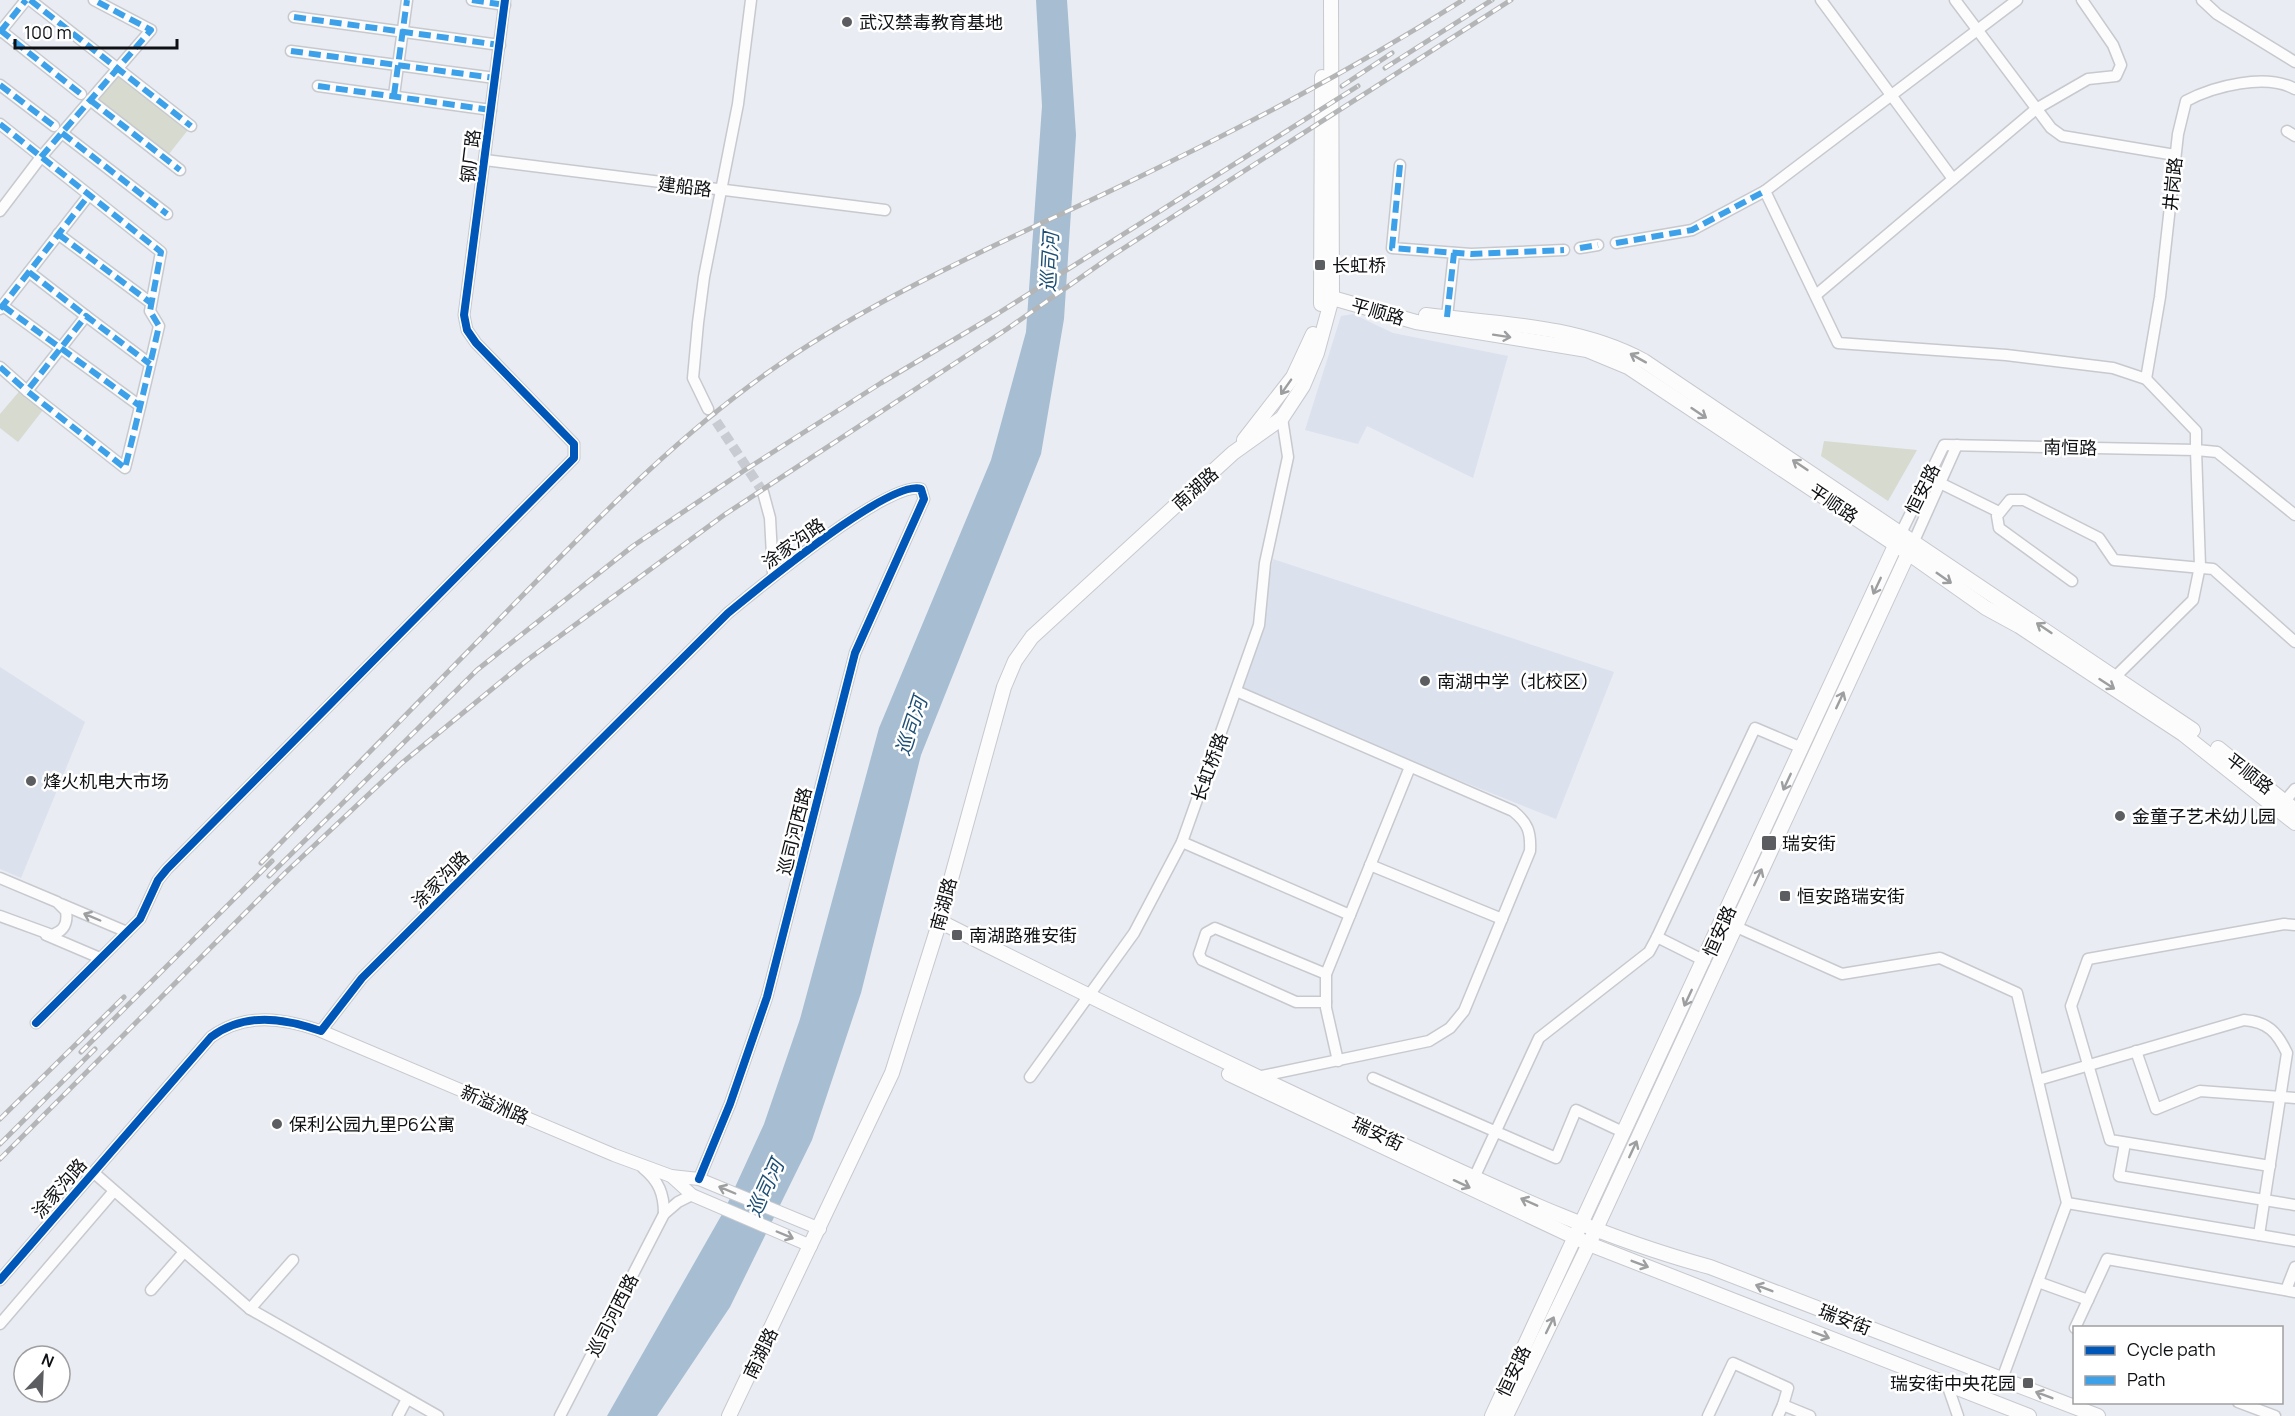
<svg xmlns="http://www.w3.org/2000/svg" width="2295" height="1416" font-family="Manrope,'Noto Sans SC',sans-serif">
  <style>
    .built { fill: #dbe1ed }
    .green { fill: #d6dacf }
    .water { fill: #a6bdd2 }
    .lines { fill: none; stroke-linecap: round; stroke-linejoin: round }
    .minor-tunnel { stroke: #c8cbd1; stroke-width: 10; stroke-dasharray: 10 5; stroke-linecap: butt }
    .minor-casing { stroke: #c7c9ce; stroke-width: 13 }
    .tertiary-casing { stroke: #c7c9ce; stroke-width: 14 }
    .secondary-casing { stroke: #c7c9ce; stroke-width: 16 }
    .minor { stroke: #fcfcfd; stroke-width: 10 }
    .tertiary { stroke: #fcfcfd; stroke-width: 12 }
    .secondary { stroke: #fcfcfd; stroke-width: 14 }
    .rail-casing { stroke: #b4b5b6; stroke-width: 5 }
    .rail { stroke: #fff; stroke-width: 3; stroke-dasharray: 9; stroke-linecap: butt }
    .quiet { stroke: #3da1ea; stroke-width: 6; stroke-dasharray: 12 6; stroke-linecap: butt }
    .cycleway-casing { stroke: #fff; stroke-width: 11 }
    .cycleway { stroke: #0057b8; stroke-width: 8 }
    .oneway { stroke: #9d9e9f }
    .poi-dot { fill: #5b5d61; stroke: #fff; stroke-width: 2 }
    .labels { text-anchor: middle; dominant-baseline: central; stroke-width: 5; stroke-linejoin: round; paint-order: stroke }
    .poi-label { font-size: 18px; fill: #0e1013; stroke: #fff; text-anchor: start }
    .street-label { font-size: 18px; fill: #0e1013; stroke: #fff }
    .water-label { font-size: 20px; font-style: italic; fill: #1d4f75; stroke: #fff }
  </style>
  <rect width="100%" height="100%" fill="#e9ecf2"/>
  <g class="built">
    <polygon points="1353,314 1393,333 1508,356 1473,478 1367,426 1358,444 1305,430 1341,316"/>
    <polygon points="1273,559 1614,672 1556,819 1236,691 1259,625"/>
    <polygon points="0,667 85,722 21,878 0,869"/>
  </g>
  <g class="green">
    <polygon points="118,68 191,126 165,159 90,100"/>
    <polygon points="23,387 46,406 18,442 0,428 0,414"/>
    <polygon points="1824,441 1917,450 1888,501 1821,456"/>
  </g>
  <polygon class="water" points="1036,0 1067,0 1076,135 1064,319 1041,454 921,755 861,993 812,1140 730,1307 657,1416 607,1416 725,1209 764,1124 800,1019 879,728 991,460 1026,332 1042,106"/>
  <g class="lines">
    <polyline class="minor-tunnel" points="708,409 763,492"/>
    <g class="minor-casing">
      <g id="minor">
        <polyline points="30,0 191,126"/>
        <polyline points="472,0 505,5"/>
        <polyline points="1821,0 1953,179"/>
        <polyline points="1955,0 2051,128 2062,136 2175,155"/>
        <polyline points="2017,0 1765,191 1838,343 2006,355 2113,368 2146,379 2196,431 2196,450 2217,452 2295,515"/>
        <polyline points="2202,0 2217,14 2295,62"/>
        <polyline points="294,17 500,45"/>
        <polyline points="0,30 81,94"/>
        <polyline points="0,32 26,0"/>
        <polyline points="291,51 495,78"/>
        <polyline points="0,85 54,126"/>
        <polyline points="318,86 491,110"/>
        <polyline points="394,95 407,0"/>
        <polyline points="90,100 180,170"/>
        <path d="M0 124 161 252 150 311 159 326C148 373 137 421 125 468L27 391 86 316 150 364"/>
        <polyline points="2287,131 2295,136"/>
        <polyline points="62,133 167,214"/>
        <polyline points="485,160 885,210"/>
        <polyline points="1400,165 1392,248 1471,254 1564,250"/>
        <polyline points="0,211 41,157 151,30 94,0"/>
        <polyline points="58,234 151,303"/>
        <polyline points="1616,243 1692,230 1765,191"/>
        <polyline points="1580,248 1598,245"/>
        <polyline points="29,272 86,316"/>
        <polyline points="1816,295 2036,109 2088,79 2116,76 2121,65 2113,45 2082,0"/>
        <polyline points="3,306 140,406"/>
        <polyline points="0,309 89,195"/>
        <polyline points="1447,317 1454,253"/>
        <polyline points="0,367 27,391"/>
        <path d="M2146 379 2160 297 2178 134 2186 101C2214 86 2266 73 2295 89"/>
        <polyline points="708,409 693,378 698,323 704,277 738,104 751,0"/>
        <polyline points="1940,483 1999,512"/>
        <polyline points="763,492 770,518 773,574"/>
        <polyline points="1901,533 1944,445 2196,450 2200,566 2193,600 2116,676"/>
        <polyline points="1914,541 1957,445"/>
        <polyline points="2072,581 1999,528 1997,516 2010,500 2024,500 2099,538 2114,560 2213,569 2295,642"/>
        <path d="M1236 691 1513 811C1528 823 1531 832 1530 851L1464 1011 1450 1028 1429 1041 1257 1077"/>
        <polyline points="2285,801 2295,789"/>
        <polyline points="1182,842 1350,915"/>
        <polyline points="1370,865 1502,919"/>
        <path d="M0 878 57 902 66 911C68 924 64 931 52 935L0 916"/>
        <polyline points="61,904 127,932"/>
        <polyline points="1723,921 1842,974 1940,958 2017,993 2067,1203 2002,1379"/>
        <polyline points="46,935 100,958"/>
        <polyline points="1657,937 1755,728 1802,748"/>
        <polyline points="1326,974 1215,928 1206,933 1199,954 1202,960 1296,1002 1326,1002"/>
        <polyline points="36,1023 140,919 158,880 167,869 574,458 574,444 476,343 467,330 464,315 505,0"/>
        <polyline points="2136,1051 2156,1109 2200,1091 2295,1098"/>
        <polyline points="1338,1061 1326,1008 1326,974 1410,767"/>
        <polyline points="1030,1077 1134,933 1182,842 1259,625 1265,563 1288,457 1282,418"/>
        <polyline points="1373,1078 1556,1158 1576,1110 1625,1133"/>
        <path d="M2038 1080 2244 1020C2268 1022 2277 1032 2287 1053L2259 1235"/>
        <polyline points="2125,1143 2119,1176 2295,1205"/>
        <polyline points="2270,1166 2110,1140 2071,1006 2088,959 2284,924 2295,925"/>
        <path d="M643 1168C659 1181 664 1194 664 1214"/>
        <polyline points="93,1172 250,1309 438,1416"/>
        <polyline points="1474,1178 1539,1038 1649,952 1657,937 1705,961"/>
        <polyline points="2067,1203 2295,1241"/>
        <path d="M0 1280 211 1037C245 1012 283 1018 321 1031L362 978 728 613C756 590 891 478 921 489L924 499 855 653 767 997 730 1104 699 1179"/>
        <polyline points="2038,1282 2088,1300"/>
        <polyline points="151,1290 184,1252"/>
        <polyline points="2286,1290 2295,1267"/>
        <polyline points="250,1309 293,1260"/>
        <polyline points="0,1324 114,1191"/>
        <polyline points="2075,1328 2107,1259 2295,1292"/>
        <polyline points="1947,1384 1958,1416"/>
        <polyline points="2238,1402 2275,1416"/>
        <polyline points="398,1416 407,1399"/>
        <polyline points="560,1416 664,1214 678,1202 692,1195"/>
        <polyline points="1708,1416 1733,1363 1788,1388 1783,1405 1810,1416"/>
        <polyline points="1778,1416 1783,1405"/>
      </g>
    </g>
    <g class="tertiary-casing">
      <g id="tertiary">
        <polyline points="321,1031 614,1155 671,1176"/>
        <polyline points="811,1246 692,1195 671,1176 699,1179 820,1229"/>
      </g>
    </g>
    <g class="secondary-casing">
      <g id="secondary">
        <polyline points="1322,295 1416,322 1587,350 1628,367 1908,553 1986,608 2019,626 2183,734 2295,823"/>
        <polyline points="1321,304 1322,77"/>
        <path d="M1426 315C1499 324 1578 325 1644 361L2193 730"/>
        <polyline points="1244,440 1293,377 1313,334"/>
        <polyline points="2218,748 2295,810"/>
        <path d="M939 921C1083 994 1229 1064 1375 1132 1486 1183 1591 1235 1710 1267L2098 1416"/>
        <polyline points="1229,1074 1589,1244 2029,1416"/>
        <polyline points="729,1416 892,1073 937,930 1004,687 1015,661 1032,637 1233,453 1282,418 1303,386 1317,353 1332,298 1331,0"/>
        <polyline points="1492,1416 1899,537"/>
        <polyline points="1506,1416 1589,1244 1912,545"/>
      </g>
    </g>
    <use href="#minor" class="minor"/>
    <use href="#tertiary" class="tertiary"/>
    <use href="#secondary" class="secondary"/>
    <g class="rail-casing">
      <g id="rail">
        <polyline points="1385,68 1492,0"/>
        <polyline points="1342,86 1392,53"/>
        <path d="M261 863C349 774 436 684 524 594 604 512 685 429 780 364 881 295 996 245 1106 193 1229 134 1348 73 1463 0"/>
        <polyline points="269,876 477,670 633,546 745,470 881,383 997,314 1358,86"/>
        <polyline points="81,1052 272,861"/>
        <polyline points="0,1119 124,997"/>
        <polyline points="0,1144 95,1049"/>
        <polyline points="0,1159 285,873 402,763 526,661 724,515 1007,329 1113,255 1511,0"/>
      </g>
    </g>
    <use href="#rail" class="rail"/>
    <g class="quiet">
      <polyline points="30,0 191,126"/>
      <polyline points="472,0 505,5"/>
      <polyline points="294,17 500,45"/>
      <polyline points="0,30 81,94"/>
      <polyline points="0,32 26,0"/>
      <polyline points="291,51 495,78"/>
      <polyline points="0,85 54,126"/>
      <polyline points="318,86 491,110"/>
      <polyline points="394,95 407,0"/>
      <polyline points="90,100 180,170"/>
      <path d="M0 124 161 252 150 311 159 326C148 373 137 421 125 468L27 391 86 316 150 364"/>
      <polyline points="62,133 167,214"/>
      <polyline points="41,157 151,30 94,0"/>
      <polyline points="1400,165 1392,248 1471,254 1564,250"/>
      <polyline points="58,234 151,303"/>
      <polyline points="1616,243 1692,230 1765,191"/>
      <polyline points="1580,248 1598,245"/>
      <polyline points="29,272 86,316"/>
      <polyline points="3,306 140,406"/>
      <polyline points="0,309 89,195"/>
      <polyline points="1447,317 1454,253"/>
      <polyline points="0,367 27,391"/>
    </g>
    <g class="cycleway-casing">
      <g id="cycleway">
        <polyline points="36,1023 140,919 158,880 167,869 574,458 574,444 476,343 467,330 464,315 505,0"/>
        <path d="M0 1280 211 1037C245 1012 283 1018 321 1031L362 978 728 613C756 590 891 478 921 489L924 499 855 653 767 997 730 1104 699 1179"/>
      </g>
    </g>
    <use href="#cycleway" class="cycleway"/>
  </g>
  <defs><path id="oneway-shaft" d="M-6 0H5M1.5-3L5.5 0L1.5 3" fill="none" stroke-width="1.6" stroke-linecap="round" stroke-linejoin="round" transform="scale(1.5)"/></defs>
  <g class="oneway">
    <use href="#oneway-shaft" transform="translate(1502 336) rotate(9)"/>
    <use href="#oneway-shaft" transform="translate(1638 358) rotate(-151)"/>
    <use href="#oneway-shaft" transform="translate(1286 387) rotate(125)"/>
    <use href="#oneway-shaft" transform="translate(1699 413) rotate(34)"/>
    <use href="#oneway-shaft" transform="translate(1800 465) rotate(-146)"/>
    <use href="#oneway-shaft" transform="translate(1944 578) rotate(35)"/>
    <use href="#oneway-shaft" transform="translate(1877 586) rotate(115)"/>
    <use href="#oneway-shaft" transform="translate(2044 628) rotate(-146)"/>
    <use href="#oneway-shaft" transform="translate(2107 684) rotate(33)"/>
    <use href="#oneway-shaft" transform="translate(1840 700) rotate(-65)"/>
    <use href="#oneway-shaft" transform="translate(1787 782) rotate(115)"/>
    <use href="#oneway-shaft" transform="translate(1758 877) rotate(-65)"/>
    <use href="#oneway-shaft" transform="translate(92 917) rotate(-157)"/>
    <use href="#oneway-shaft" transform="translate(1688 998) rotate(115)"/>
    <use href="#oneway-shaft" transform="translate(1633 1149) rotate(-65)"/>
    <use href="#oneway-shaft" transform="translate(1462 1184) rotate(25)"/>
    <use href="#oneway-shaft" transform="translate(727 1190) rotate(-157)"/>
    <use href="#oneway-shaft" transform="translate(1529 1202) rotate(-156)"/>
    <use href="#oneway-shaft" transform="translate(785 1235) rotate(23)"/>
    <use href="#oneway-shaft" transform="translate(1640 1264) rotate(21)"/>
    <use href="#oneway-shaft" transform="translate(1764 1288) rotate(-159)"/>
    <use href="#oneway-shaft" transform="translate(1550 1325) rotate(-64)"/>
    <use href="#oneway-shaft" transform="translate(1821 1335) rotate(21)"/>
    <use href="#oneway-shaft" transform="translate(2044 1395) rotate(-159)"/>
  </g>
  <g class="poi-dot">
    <circle cx="847" cy="22" r="6"/>
    <rect x="1314" y="259" width="12" height="12" rx="3"/>
    <circle cx="1425" cy="681" r="6"/>
    <circle cx="31" cy="781" r="6"/>
    <circle cx="2120" cy="816" r="6"/>
    <rect x="1761" y="835" width="16" height="16" rx="3"/>
    <rect x="1779" y="890" width="12" height="12" rx="3"/>
    <rect x="951" y="929" width="12" height="12" rx="3"/>
    <circle cx="277" cy="1124" r="6"/>
    <rect x="2022" y="1377" width="12" height="12" rx="3"/>
  </g>
  <g class="labels">
    <g class="poi-label">
      <text x="859" y="22">武汉禁毒教育基地</text>
      <text x="1332" y="265">长虹桥</text>
      <text x="1437" y="681">南湖中学（北校区）</text>
      <text x="43" y="781">烽火机电大市场</text>
      <text x="2132" y="816">金童子艺术幼儿园</text>
      <text x="1782" y="843">瑞安街</text>
      <text x="1797" y="896">恒安路瑞安街</text>
      <text x="969" y="935">南湖路雅安街</text>
      <text x="289" y="1124">保利公园九里P6公寓</text>
      <text x="2016" y="1383" text-anchor="end">瑞安街中央花园</text>
    </g>
    <g class="street-label">
      <text transform="translate(470 156) rotate(-83)">钢厂路</text>
      <text transform="translate(2172 184) rotate(-84)">井岗路</text>
      <text transform="translate(685 186) rotate(7)">建船路</text>
      <text transform="translate(1378 311) rotate(16)">平顺路</text>
      <text transform="translate(2070 447) rotate(1)">南恒路</text>
      <text transform="translate(1195 488) rotate(-42)">南湖路</text>
      <text transform="translate(1922 489) rotate(-64)">恒安路</text>
      <text transform="translate(1834 503) rotate(34)">平顺路</text>
      <text transform="translate(793 543) rotate(-36)">涂家沟路</text>
      <text transform="translate(1209 767) rotate(-70)">长虹桥路</text>
      <text transform="translate(2250 773) rotate(38)">平顺路</text>
      <text transform="translate(794 831) rotate(-76)">巡司河西路</text>
      <text transform="translate(440 879) rotate(-45)">涂家沟路</text>
      <text transform="translate(943 904) rotate(-75)">南湖路</text>
      <text transform="translate(1719 931) rotate(-66)">恒安路</text>
      <text transform="translate(495 1104) rotate(23)">新溢洲路</text>
      <text transform="translate(1378 1133) rotate(25)">瑞安街</text>
      <text transform="translate(59 1188) rotate(-49)">涂家沟路</text>
      <text transform="translate(612 1315) rotate(-63)">巡司河西路</text>
      <text transform="translate(1845 1319) rotate(21)">瑞安街</text>
      <text transform="translate(760 1353) rotate(-64)">南湖路</text>
      <text transform="translate(1513 1371) rotate(-65)">恒安路</text>
    </g>
    <g class="water-label">
      <text transform="translate(1049 262) rotate(-87)">巡司河</text>
      <text transform="translate(911 726) rotate(-72)">巡司河</text>
      <text transform="translate(765 1188) rotate(-65)">巡司河</text>
    </g>
  </g>
  <rect x="2073" y="1326" width="210" height="78" fill="#ffffff" stroke="#9f9fa1" stroke-width="1.5"/>
  <rect x="2085" y="1346" width="30" height="9" fill="#0057b8" stroke="#9f9fa1" stroke-width="1.5"/>
  <text x="2127" y="1356" font-size="18" fill="#0e1013">Cycle path</text>
  <rect x="2085" y="1376" width="30" height="9" fill="#3da1ea" stroke="#9f9fa1" stroke-width="1.5"/>
  <text x="2127" y="1386" font-size="18" fill="#0e1013">Path</text>
  <g transform="translate(42 1374) rotate(23)"><circle r="28" fill="#ffffff" stroke="#9f9fa1" stroke-width="1.5"/>
  <path d="M0-4.5L10 22L0 15L-10 22Z" fill="#5b5d61"/>
  <text y="-9" font-size="16" font-weight="bold" text-anchor="middle" fill="#0e1013">N</text>
  </g>
  <path d="M15 39v9h162v-9" fill="none" stroke="#0e1013" stroke-width="3"/>
  <text x="24" y="39" font-size="18" fill="#0e1013" stroke="#ffffff" stroke-width="4.5" paint-order="stroke">100 m</text>
</svg>
